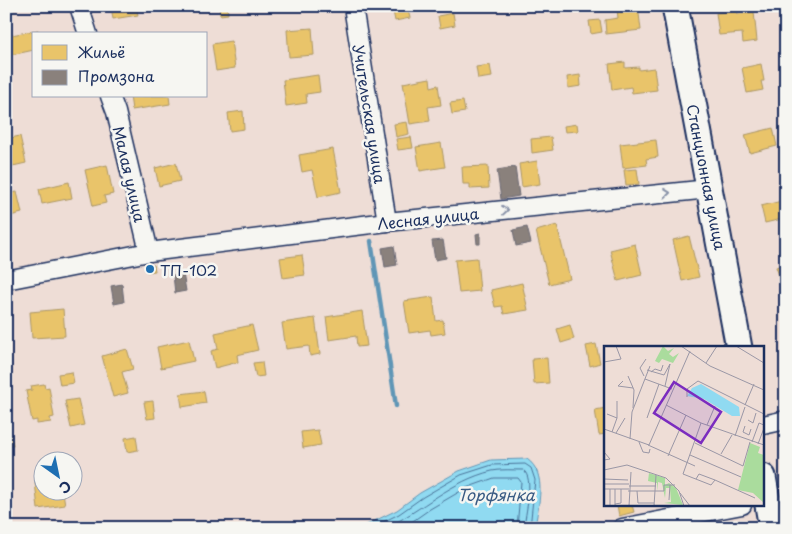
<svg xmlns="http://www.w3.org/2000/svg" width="792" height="534" font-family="'Playpen Sans',sans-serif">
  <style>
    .water { fill: #90daf1; stroke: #6196b6 }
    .homes { fill: #e9c46a; stroke: #ab9766 }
    .industry { fill: #8a817c; stroke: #696873 }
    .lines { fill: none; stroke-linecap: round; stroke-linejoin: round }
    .shore { stroke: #4a7399; stroke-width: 1 }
    .stream { stroke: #6196b6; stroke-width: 4.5 }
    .street-casing { stroke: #1b2f5e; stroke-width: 21 }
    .secondary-casing { stroke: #1b2f5e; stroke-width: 29 }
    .street { stroke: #f6f6f2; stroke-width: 18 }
    .secondary { stroke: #f6f6f2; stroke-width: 25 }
    .oneway { stroke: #8892a8 }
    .poi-dot { fill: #1f6fb2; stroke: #f6f6f2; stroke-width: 2 }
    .labels { text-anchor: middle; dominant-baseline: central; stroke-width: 5; stroke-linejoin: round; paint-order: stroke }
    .street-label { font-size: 15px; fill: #1b2f5e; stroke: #f6f6f2 }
    .poi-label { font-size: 15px; fill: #1b2f5e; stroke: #f6f6f2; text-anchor: start }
    .water-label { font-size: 16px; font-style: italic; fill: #385a83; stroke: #f6f6f2 }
    .inset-road { fill: none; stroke: #9a97a6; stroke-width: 1 }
    .view { fill: #7b2cbf; fill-opacity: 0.15; stroke: #7b2cbf; stroke-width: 2.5 }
    .inset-edge { fill: none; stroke: #1b2f5e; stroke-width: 2.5 }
  </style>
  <rect width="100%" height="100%" fill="#eeddd6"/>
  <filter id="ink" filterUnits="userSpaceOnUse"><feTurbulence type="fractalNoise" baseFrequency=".02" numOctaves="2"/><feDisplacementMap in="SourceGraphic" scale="10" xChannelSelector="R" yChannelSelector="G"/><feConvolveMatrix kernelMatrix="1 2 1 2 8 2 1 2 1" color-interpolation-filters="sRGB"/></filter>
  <g filter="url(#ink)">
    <path class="water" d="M527 459C548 474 538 505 535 528H360L397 510 420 493 459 471 491 460Z"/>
    <g class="homes">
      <polygon points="111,6 136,6 138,15 113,19"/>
      <polygon points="219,6 227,6 228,14 220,15"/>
      <polygon points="392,6 407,6 410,18 395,21"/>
      <polygon points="638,6 641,30 606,34 605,20 618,18 617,9"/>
      <polygon points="737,11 737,14 754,12 757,41 743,43 742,33 719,35 716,13"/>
      <polygon points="453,13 455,25 440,28 438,16"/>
      <polygon points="600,20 602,32 591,34 589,21"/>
      <polygon points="312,28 314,55 289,57 287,30"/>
      <polygon points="38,30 39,34 34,34 34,50 6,56 6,36"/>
      <polygon points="231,41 235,68 216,71 212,44"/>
      <polygon points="625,62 625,68 639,67 639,70 654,68 657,90 632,93 631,87 612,90 609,64"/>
      <polygon points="761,64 764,81 761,81 763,90 747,93 742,68"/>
      <polygon points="490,65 492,77 478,79 476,67"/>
      <polygon points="318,75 320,92 306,94 307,103 286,106 283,80"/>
      <polygon points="580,75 581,86 568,88 567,77"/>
      <polygon points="430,78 431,87 438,85 441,105 428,107 430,121 410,124 403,83"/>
      <polygon points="130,96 169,96 170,104 132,110"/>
      <polygon points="463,101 465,112 452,114 450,103"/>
      <polygon points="243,111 244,129 230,131 228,113"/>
      <polygon points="407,122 409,134 396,137 394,124"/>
      <polygon points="577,124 578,131 565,132 564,126"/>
      <polygon points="773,128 777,146 750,153 745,135"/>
      <polygon points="20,136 26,163 13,166 6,139"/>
      <polygon points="411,137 413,148 398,150 396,139"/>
      <polygon points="551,137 553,150 532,153 531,139"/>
      <polygon points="656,140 658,157 646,159 647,165 623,168 620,144"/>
      <polygon points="441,143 445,167 420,171 416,147"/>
      <polygon points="333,149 341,192 318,197 312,170 302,172 299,155"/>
      <polygon points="537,161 540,184 522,187 519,164"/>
      <polygon points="176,163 180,181 159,186 155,168"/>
      <polygon points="107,165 113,194 104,196 106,203 93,206 85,170"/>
      <polygon points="488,166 489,188 470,189 470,184 463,184 462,167"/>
      <polygon points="637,169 639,184 626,185 624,170"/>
      <polygon points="69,182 72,198 42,204 39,189"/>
      <polygon points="17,192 22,213 6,217 6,194"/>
      <polygon points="786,200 786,218 765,223 761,206"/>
      <polygon points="557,225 570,279 549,284 536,231"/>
      <polygon points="689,236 699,277 682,281 673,240"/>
      <polygon points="635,244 642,275 618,281 610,250"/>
      <polygon points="302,255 305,275 283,278 280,258"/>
      <polygon points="477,258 480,291 459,293 455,260"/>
      <polygon points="786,263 786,295 776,267"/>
      <polygon points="154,265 155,271 147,272 146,266"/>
      <polygon points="522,283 528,310 504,314 502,306 495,307 491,290"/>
      <polygon points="433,297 436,321 443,320 445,333 431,335 430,330 409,333 404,301"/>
      <polygon points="63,309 65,336 32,338 30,312"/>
      <polygon points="362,311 367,346 357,347 356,336 329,340 326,317"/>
      <polygon points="315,318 320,354 310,356 309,346 286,349 282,323"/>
      <polygon points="252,325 258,350 237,355 238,362 215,368 211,351 218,349 215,333"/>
      <polygon points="570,325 574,339 561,343 557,329"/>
      <polygon points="189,340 194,361 161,368 157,347"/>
      <polygon points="596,344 600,363 590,366 586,346"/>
      <polygon points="127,349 133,369 122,372 128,393 113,397 102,356"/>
      <polygon points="547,358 549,383 534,384 532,359"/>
      <polygon points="262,362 264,376 256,377 253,363"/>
      <polygon points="72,372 74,383 60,385 58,374"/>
      <polygon points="44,384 45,388 49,387 54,417 50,418 51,422 37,424 37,420 32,421 26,391 32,390 31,386"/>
      <polygon points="204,391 206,403 182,407 180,394"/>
      <polygon points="78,399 84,425 71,428 65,401"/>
      <polygon points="153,401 155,418 147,419 144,402"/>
      <polygon points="606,408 606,434 599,435 595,410"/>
      <polygon points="6,416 13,445 6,447"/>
      <polygon points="318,430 321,445 303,448 301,432"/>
      <polygon points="136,436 138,450 127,452 125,438"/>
      <polygon points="42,481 42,492 63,492 65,505 38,509 35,482"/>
      <polygon points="617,505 632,505 634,512 619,516"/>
      <polygon points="713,523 714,528 706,528 705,525"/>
    </g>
    <g class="industry">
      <polygon points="515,167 519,196 501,199 497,170"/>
      <polygon points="527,227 531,243 516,246 513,230"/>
      <polygon points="480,233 480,244 477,244 476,234"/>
      <polygon points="443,240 446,258 435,260 432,241"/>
      <polygon points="394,246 397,265 385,267 382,248"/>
      <polygon points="183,273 186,291 175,293 173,275"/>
      <polygon points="122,284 124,302 114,304 111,286"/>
    </g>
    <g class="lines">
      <g class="shore">
        <polyline points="371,528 399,514 423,497 461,475 492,465 525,464 531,468 535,480 530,528"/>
        <path d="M386 528C422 510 451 481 492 471 501 469 513 470 523 470 535 478 525 514 524 528"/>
        <polyline points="403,528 430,509 466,488 494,478 518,478 521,482 517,528"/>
      </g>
      <polyline class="stream" points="371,241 396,406"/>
      <g class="street-casing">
        <g id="street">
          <polyline points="79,6 88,34"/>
          <polyline points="353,6 387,222"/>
          <polyline points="110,96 116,112 149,252"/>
          <polyline points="6,280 149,252 387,222 709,189"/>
          <polyline points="763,425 786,420"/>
          <polyline points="622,528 742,505"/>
        </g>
      </g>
      <g class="secondary-casing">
        <g id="secondary">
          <polyline points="675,6 739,348"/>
          <polyline points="763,477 772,528"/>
        </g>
      </g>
      <use href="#street" class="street"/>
      <use href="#secondary" class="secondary"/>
    </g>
    <defs><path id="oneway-chevron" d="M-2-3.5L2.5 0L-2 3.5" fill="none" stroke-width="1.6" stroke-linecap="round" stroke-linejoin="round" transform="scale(1.25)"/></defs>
    <g class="oneway">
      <use href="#oneway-chevron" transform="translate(667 193) rotate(-6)"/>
      <use href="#oneway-chevron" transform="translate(505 210) rotate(-6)"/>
    </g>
  </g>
  <circle class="poi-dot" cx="150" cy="269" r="5"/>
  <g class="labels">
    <g class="street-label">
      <text transform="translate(370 114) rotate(81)">Учительская улица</text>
      <text transform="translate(130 174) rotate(77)">Малая улица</text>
      <text transform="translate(707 177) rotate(79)">Станционная улица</text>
      <text transform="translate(428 218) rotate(-6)">Лесная улица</text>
    </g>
    <g class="poi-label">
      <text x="160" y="269">ТП-102</text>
    </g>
    <g class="water-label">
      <text x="496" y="494">Торфянка</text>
    </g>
  </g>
  <g transform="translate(604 346)">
    <rect width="160" height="160" fill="#eeddd6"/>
    <path d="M59 0 64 5 70 2 65 8 69 11 75 7 69 17 58 13 55 17 51 15ZM146 97 156 101 154 107 160 109V157L149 147 134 144ZM45 127 61 132V139L65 137 72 142 79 159 60 157 67 156 66 142H62L61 152 58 137 54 136V145L53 137 44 135Z" fill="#aadc9d"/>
    <path d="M97 38 135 61 136 70H128L100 53 83 50 88 42Z" fill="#90daf1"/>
    <path class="inset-road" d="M77 0 106 20 160 44M132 0 160 17M0 16 17 13 12 0M102 17 113 0M43 24 60 29 66 18 61 40M47 26 51 23 57 25 59 19M24 30 30 44 29 62M40 30 36 22 42 13M41 33 68 43M19 35 14 40 29 42M83 51V43L94 35 160 68M62 59 97 77 160 99M141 59 150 38M3 68 13 72 8 86M13 72V55M43 72 55 38M144 74 149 77 152 67M97 77 79 128 107 139 111 134 151 152M103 79 111 60M141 80 139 86 145 89 147 83M0 83 45 99 86 5M12 87 21 72M131 90 141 61M26 93 28 66 46 20M35 96 39 106 45 107 46 103M148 96 155 77 160 79M91 97 139 120 146 96M154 98 160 82M44 99 91 120M0 106 6 113 0 114M117 108 128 89M86 109 137 131M64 110 82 69M0 124 23 119 62 132 75 145 80 160M0 133 24 134M92 133 95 128 111 134M0 138H25M25 140H52M0 143H25M6 143V160M11 143V160M24 145H60V139H71M33 145 34 157H50M76 147 86 160M65 154 66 139M11 158 17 157V143M25 160 27 126M50 160 52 129"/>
    <path class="view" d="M70 36 117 66 97 97 50 67Z"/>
    <rect width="160" height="160" class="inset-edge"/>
  </g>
  <rect width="792" height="534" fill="none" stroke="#f6f6f2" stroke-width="25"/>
  <rect x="12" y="12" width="767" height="509" fill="none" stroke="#1b2f5e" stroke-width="2" filter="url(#ink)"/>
  <rect x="32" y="32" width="175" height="65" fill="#f6f6f2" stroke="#9ea6b7"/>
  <rect x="42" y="45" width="25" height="15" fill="#e9c46a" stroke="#9ea6b7"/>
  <text x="78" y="58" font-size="15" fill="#1b2f5e">Жильё</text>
  <rect x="42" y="70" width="25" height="15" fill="#8a817c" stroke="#9ea6b7"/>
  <text x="78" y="82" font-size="15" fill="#1b2f5e">Промзона</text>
  <g transform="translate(58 476) rotate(147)"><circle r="24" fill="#f6f6f2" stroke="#9ea6b7"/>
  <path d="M0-4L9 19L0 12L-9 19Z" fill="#1f6fb2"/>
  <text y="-8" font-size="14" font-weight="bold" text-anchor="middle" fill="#1b2f5e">С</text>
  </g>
</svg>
